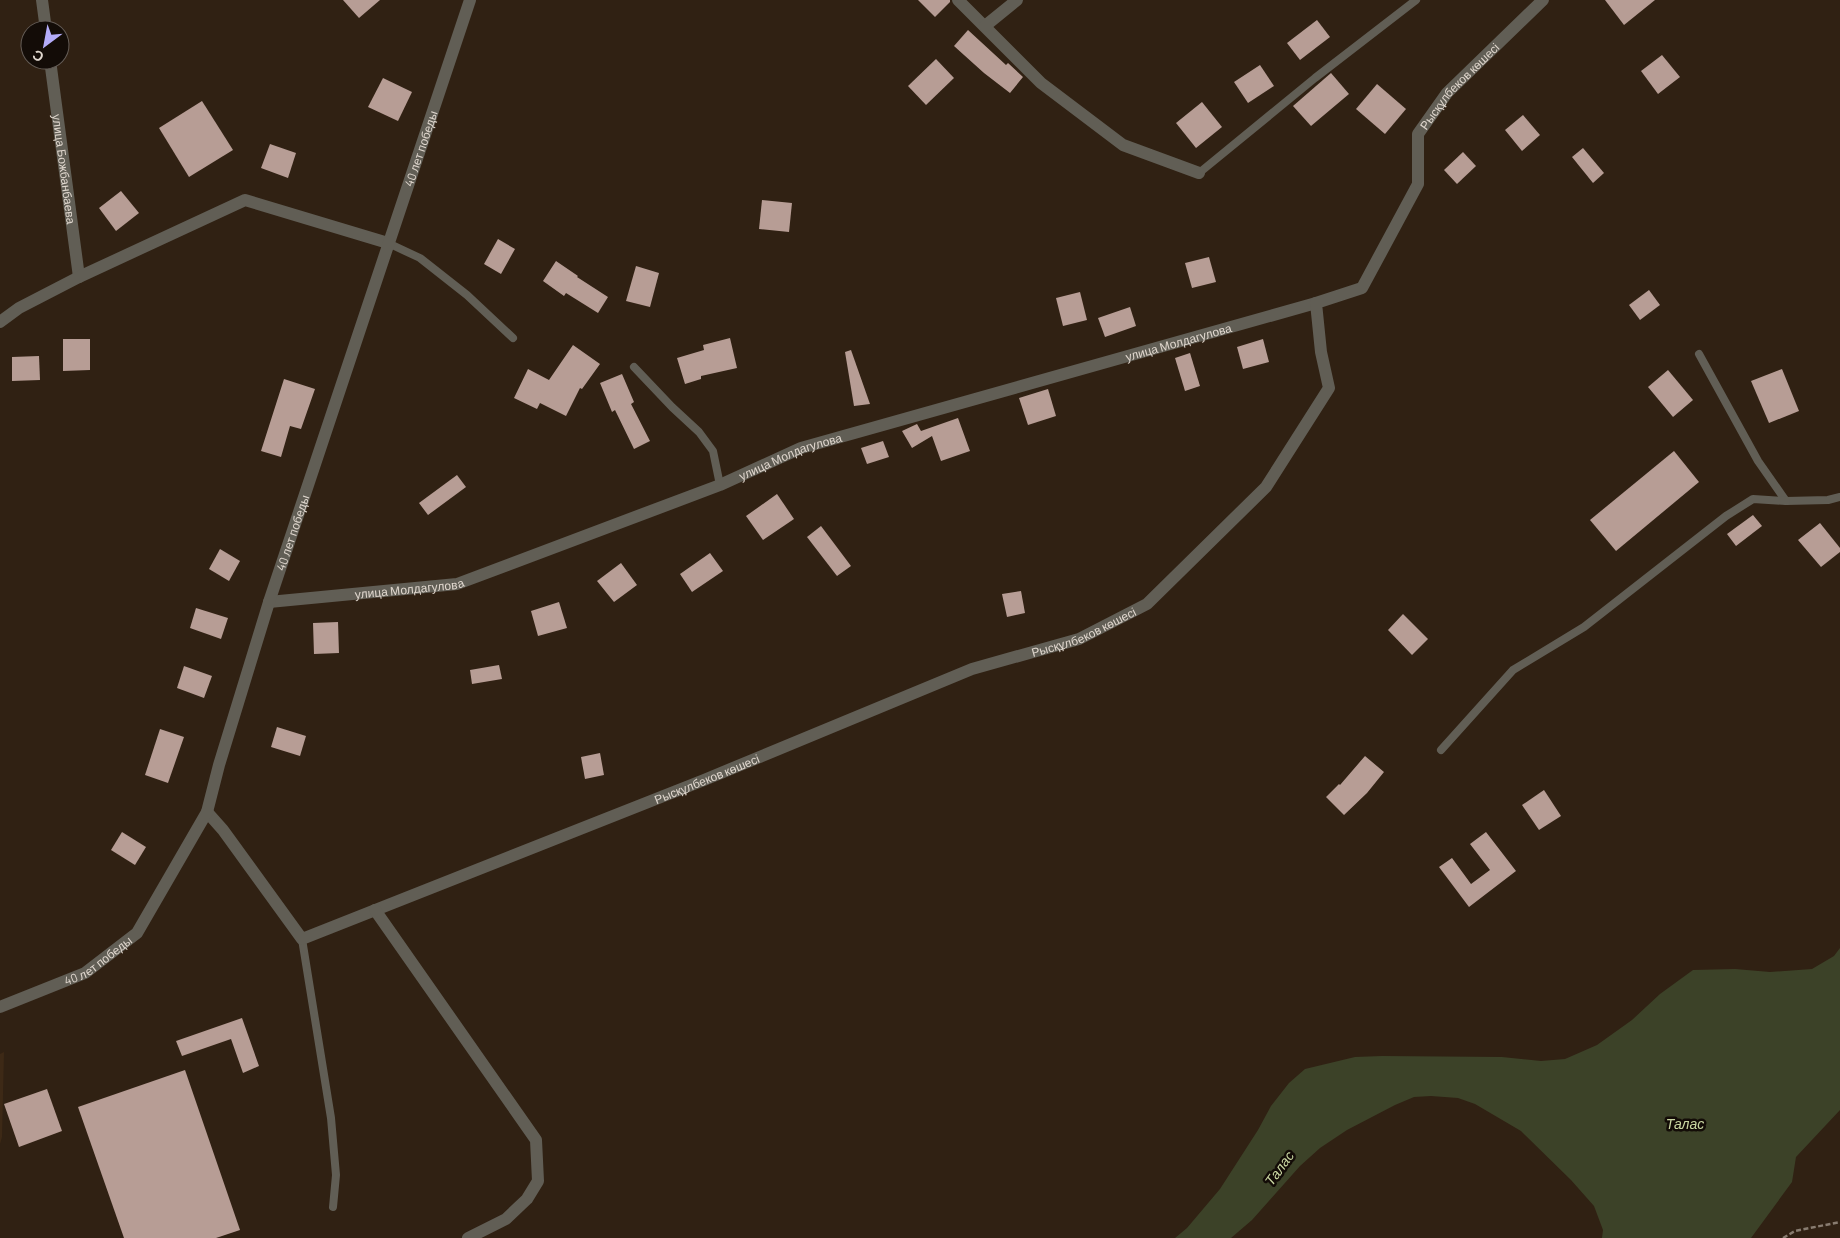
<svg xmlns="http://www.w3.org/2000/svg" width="1840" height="1238" font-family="Barlow,sans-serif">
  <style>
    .built { fill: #3d2916 }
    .water { fill: #3c4228 }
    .building { fill: #b79d95 }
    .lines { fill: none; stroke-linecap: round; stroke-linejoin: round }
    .path { stroke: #887c70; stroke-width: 2.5; stroke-dasharray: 5 2.5; stroke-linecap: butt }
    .service { stroke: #615e55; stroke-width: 8 }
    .minor { stroke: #615e55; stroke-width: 12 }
    .labels { text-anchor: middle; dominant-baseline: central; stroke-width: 5; stroke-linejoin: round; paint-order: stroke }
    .street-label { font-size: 12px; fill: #e0d7ce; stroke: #130c07 }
    .water-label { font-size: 14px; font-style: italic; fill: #cad7a2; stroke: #130c07 }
  </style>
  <rect width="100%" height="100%" fill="#302113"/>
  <polygon class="built" points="4,1052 2,1137 0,1144 0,1054"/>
  <polygon class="water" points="1840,948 1840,1110 1796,1157 1792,1182 1751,1238 1602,1238 1603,1230 1594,1206 1571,1180 1521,1131 1475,1104 1458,1098 1431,1096 1414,1097 1395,1105 1347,1130 1320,1148 1300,1166 1252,1220 1231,1238 1175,1238 1187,1228 1220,1189 1258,1130 1271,1106 1289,1083 1305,1069 1355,1057 1382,1056 1502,1057 1541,1061 1565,1059 1597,1045 1632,1020 1660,994 1693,970 1735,969 1770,972 1812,969 1834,956"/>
  <g class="building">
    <polygon points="343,0 380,0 359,18"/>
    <polygon points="918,0 950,0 950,2 935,17"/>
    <polygon points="1605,0 1655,0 1624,25"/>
    <polygon points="1317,20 1330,37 1300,60 1287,43"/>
    <polygon points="968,30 1006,65 1008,63 1023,77 1010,93 984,73 954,46"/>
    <polygon points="1662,55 1680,77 1658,94 1641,71"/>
    <polygon points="936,59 954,78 926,105 908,86"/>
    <polygon points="1260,65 1274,86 1248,103 1234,82"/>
    <polygon points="1331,73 1349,94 1311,126 1293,106"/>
    <polygon points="383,78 412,92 398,121 368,107"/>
    <polygon points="1377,84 1406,109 1385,134 1356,109"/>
    <polygon points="202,101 233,150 189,177 159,128"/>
    <polygon points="1202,102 1222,127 1196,148 1176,123"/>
    <polygon points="1523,115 1540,135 1522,151 1505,130"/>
    <polygon points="270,144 296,153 288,178 261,168"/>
    <polygon points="1583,148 1604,173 1593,183 1572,157"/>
    <polygon points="1463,152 1476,166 1457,184 1444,170"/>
    <polygon points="121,191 139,213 116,231 99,208"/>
    <polygon points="762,200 792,203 789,232 759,229"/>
    <polygon points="498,239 515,249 501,274 484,264"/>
    <polygon points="1209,257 1216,282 1192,288 1185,263"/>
    <polygon points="556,261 578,276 577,277 608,297 598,313 566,293 564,296 543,281"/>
    <polygon points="636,266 659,273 650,307 626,301"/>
    <polygon points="1649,290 1660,305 1640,320 1629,305"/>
    <polygon points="1080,292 1087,320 1063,326 1056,298"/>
    <polygon points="1130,307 1136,326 1105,337 1098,318"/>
    <polygon points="730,338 737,368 701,376 701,379 685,384 677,358 704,350 703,345"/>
    <polygon points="63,339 90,339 90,370 63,371"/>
    <polygon points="1263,339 1269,362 1243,369 1237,347"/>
    <polygon points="573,345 600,364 582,389 580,388 566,416 540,403 537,409 514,398 528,369 549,380"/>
    <polygon points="851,350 870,404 854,406 845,352"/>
    <polygon points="1190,353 1200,386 1185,391 1175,358"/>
    <polygon points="39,356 40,380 12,381 12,357"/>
    <polygon points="1782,369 1799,411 1769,423 1751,381"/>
    <polygon points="1668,370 1693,400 1673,417 1648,387"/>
    <polygon points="622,374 634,402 631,404 650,441 634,449 615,410 612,412 600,383"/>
    <polygon points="284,379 315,389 301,429 290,426 281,457 261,451"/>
    <polygon points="1048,389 1056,416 1028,425 1019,398"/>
    <polygon points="958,418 970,451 941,461 932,436 912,448 902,431 917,424 921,431"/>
    <polygon points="883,441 889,457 867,464 861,448"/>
    <polygon points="1674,451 1699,482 1616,551 1590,520"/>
    <polygon points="457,475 466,487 428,515 419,503"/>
    <polygon points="777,494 794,519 763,540 746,516"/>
    <polygon points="1753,515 1762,526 1736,546 1727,534"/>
    <polygon points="1820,523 1840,548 1840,552 1821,567 1798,540"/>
    <polygon points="821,526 851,566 837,576 807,537"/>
    <polygon points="220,549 240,561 229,581 209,569"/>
    <polygon points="710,553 723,571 692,592 680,574"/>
    <polygon points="621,563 637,585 614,602 597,581"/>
    <polygon points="1021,591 1025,613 1007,617 1002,594"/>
    <polygon points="559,602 567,628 538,636 531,611"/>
    <polygon points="196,608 228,618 221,639 190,628"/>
    <polygon points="1403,614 1428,639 1412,655 1388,630"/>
    <polygon points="338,622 339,653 314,654 313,623"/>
    <polygon points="499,665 502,679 472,684 470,670"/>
    <polygon points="184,666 212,676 204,698 177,688"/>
    <polygon points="277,727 306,736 300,756 271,747"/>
    <polygon points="160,729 184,737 168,783 145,775"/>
    <polygon points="600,753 604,775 585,779 581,757"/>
    <polygon points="1365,756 1384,772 1367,793 1344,815 1326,797 1339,784 1340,785"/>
    <polygon points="1544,790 1561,816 1539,830 1522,805"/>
    <polygon points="122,832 146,847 135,865 111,850"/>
    <polygon points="1486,832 1516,871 1469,907 1439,867 1452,858 1471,884 1490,870 1470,844"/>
    <polygon points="242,1018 259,1066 243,1073 231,1039 182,1056 176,1041"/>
    <polygon points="185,1070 240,1230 216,1238 124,1238 78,1107"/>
    <polygon points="47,1089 62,1131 19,1147 4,1104"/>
  </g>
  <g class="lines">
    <polyline class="path" points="1783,1238 1795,1231 1840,1222"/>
    <g class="service">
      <polyline points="1199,173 1315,78 1416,0"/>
      <polyline points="388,243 420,258 467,295 513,338"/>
      <polyline points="1699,354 1758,461 1786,501 1828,500 1840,497"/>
      <polyline points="634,367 672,407 699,432 713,451 720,485"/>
      <polyline points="1441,750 1513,670 1584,627 1726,516 1753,499 1786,501"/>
      <polyline points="302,939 331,1118 336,1175 333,1207"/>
    </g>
    <g class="minor">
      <polyline points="42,0 46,30"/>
      <polyline points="958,0 1041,83 1123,145 1199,173"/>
      <polyline points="985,26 1017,0"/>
      <path id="s1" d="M50 60 79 277"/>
      <polyline points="0,322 19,308 79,277 245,200 388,243"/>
      <path id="s2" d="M269 602 457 584 720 485 801 448 1316 303"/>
      <path id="s3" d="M207 812 223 830 302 939 704 780 972 669 1079 639 1147 604 1266 487 1329 388 1321 352 1316 303 1362 288 1418 184V134L1447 93 1543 0"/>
      <polyline points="375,910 536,1140 538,1181 527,1199 506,1219 468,1238"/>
      <path id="s4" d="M0 1007 85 973 137 933 207 812 219 765 269 602 470 0"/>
    </g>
  </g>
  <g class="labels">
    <g class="street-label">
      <text stroke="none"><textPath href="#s3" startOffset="1719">Рысқұлбеков көшесі</textPath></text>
      <text stroke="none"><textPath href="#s4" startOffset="994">40 лет победы</textPath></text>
      <text stroke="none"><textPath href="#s1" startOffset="110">улица Божбанбаева</textPath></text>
      <text stroke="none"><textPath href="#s2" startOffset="951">улица Молдагулова</textPath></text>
      <text stroke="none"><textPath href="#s2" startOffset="546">улица Молдагулова</textPath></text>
      <text stroke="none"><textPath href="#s4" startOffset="589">40 лет победы</textPath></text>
      <text stroke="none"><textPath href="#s2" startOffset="141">улица Молдагулова</textPath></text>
      <text stroke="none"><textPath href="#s3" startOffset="999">Рысқұлбеков көшесі</textPath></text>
      <text stroke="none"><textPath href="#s3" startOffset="594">Рысқұлбеков көшесі</textPath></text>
      <text stroke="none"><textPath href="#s4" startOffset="109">40 лет победы</textPath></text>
    </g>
    <g class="water-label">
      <text x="1685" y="1123">Талас</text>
      <text transform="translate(1279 1168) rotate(-54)">Талас</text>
    </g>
  </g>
  <g transform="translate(45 45) rotate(212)"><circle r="24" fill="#130c07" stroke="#655d57"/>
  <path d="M0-4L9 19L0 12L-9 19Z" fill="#b4acf9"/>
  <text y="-8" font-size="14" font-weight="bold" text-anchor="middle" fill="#e0d7ce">С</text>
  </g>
</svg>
